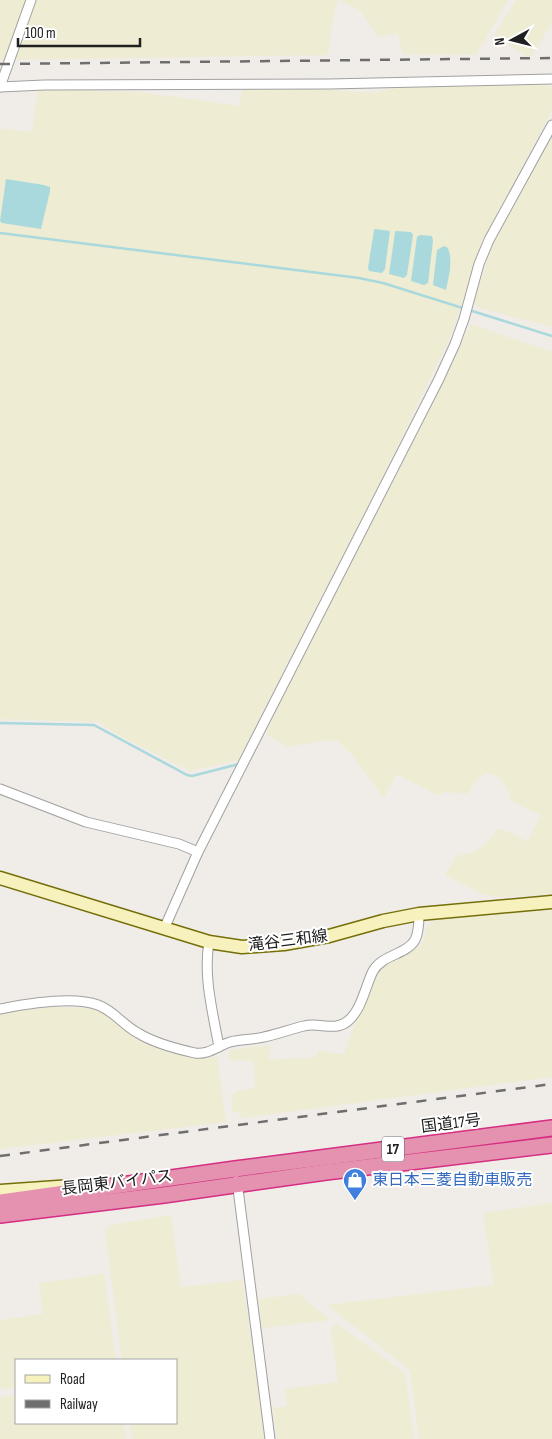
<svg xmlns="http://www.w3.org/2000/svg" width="552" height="1439" font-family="'Sofia Sans Condensed','Noto Sans JP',sans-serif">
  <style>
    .farmland { fill: #eeecd3 }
    .water { fill: #a9d9dc }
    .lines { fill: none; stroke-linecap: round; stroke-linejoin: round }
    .stream { stroke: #a9d9dc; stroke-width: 2.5 }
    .street-casing { stroke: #a1a1a1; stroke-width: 11 }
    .secondary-casing { stroke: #756f09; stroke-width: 15 }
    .highway-casing { stroke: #d52e82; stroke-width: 18 }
    .street { stroke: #fff; stroke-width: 9 }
    .secondary { stroke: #f7f1be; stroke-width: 12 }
    .highway { stroke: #e492af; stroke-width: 15 }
    .rail { stroke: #6e6e6e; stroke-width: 2.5; stroke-dasharray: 10 10; stroke-linecap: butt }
    .labels { text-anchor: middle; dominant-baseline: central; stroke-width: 4; stroke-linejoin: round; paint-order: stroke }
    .shield { fill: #fff; stroke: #636363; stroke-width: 1 }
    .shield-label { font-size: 15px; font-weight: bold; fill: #202020 }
    .street-label { font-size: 16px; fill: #202020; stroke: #fff }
    .shop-label { font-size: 16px; fill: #366cbe; stroke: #fff; text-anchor: start }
  </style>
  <rect width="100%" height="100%" fill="#f0ece7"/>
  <g class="farmland">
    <polygon points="0,0 338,0 333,17 328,55 0,60"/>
    <polygon points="339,0 508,0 476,55 403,54 398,34 378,37 361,11"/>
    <polygon points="516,0 552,0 552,23 530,58 494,35"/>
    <polygon points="544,83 552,88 552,111 481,243 452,333 381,480 238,760 190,771 122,737 98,722 0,719 0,129 32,132 38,89 139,92 240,106 242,88 282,87 376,93 402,85"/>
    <polygon points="552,133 552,327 480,308 474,303 474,301 492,246 501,225"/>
    <polygon points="471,324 552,352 552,894 499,897 485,895 445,875 456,856 475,852 489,841 498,828 528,841 541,815 511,801 508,790 501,779 493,774 487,773 481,776 474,782 468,794 445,792 438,795 396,774 384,798 351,754 338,741 326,740 288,747 266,734 292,675 398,473"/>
    <polygon points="552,907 552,1077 242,1118 240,1112 233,1113 231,1096 237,1091 255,1088 254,1061 230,1060 229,1054 230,1050 270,1045 269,1060 317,1057 318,1051 344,1054 359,1013 378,972 386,964 422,945 426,929 434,918"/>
    <polygon points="52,1007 93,1008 100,1011 123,1029 143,1040 192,1057 217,1057 226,1122 0,1149 0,1013"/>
    <polygon points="552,1203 552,1439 419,1439 410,1371 401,1363 327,1305 494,1285 483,1213"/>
    <polygon points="171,1215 181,1287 242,1280 266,1439 132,1439 130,1423 176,1423 176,1360 122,1360 105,1231 111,1225"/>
    <polygon points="104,1274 116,1360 16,1360 16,1387 0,1389 0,1320 43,1314 39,1283"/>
    <polygon points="298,1294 330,1320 262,1328 259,1299"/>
    <polygon points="337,1324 405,1373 414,1439 277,1439 273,1408 287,1406 285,1389 338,1382 331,1328"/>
    <polygon points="16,1395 16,1423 124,1423 126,1439 0,1439 0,1397"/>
  </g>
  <g class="water">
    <polygon points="6,179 44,185 50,187 50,191 41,229 2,223 0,221"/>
    <polygon points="375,229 390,231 385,269 382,273 369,271 368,268 374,230"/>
    <polygon points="396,231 411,232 413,235 407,275 404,278 389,274 395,232"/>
    <polygon points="420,235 432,236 433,241 428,283 424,285 411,281 417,237"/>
    <path d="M444 246 448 248C453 262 449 275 446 290L433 285 437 250Z"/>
  </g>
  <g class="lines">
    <g class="stream">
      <polyline points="0,233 359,278 383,283 552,336"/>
      <polyline points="0,723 94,725 187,775 192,776 239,764"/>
    </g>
    <g class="street-casing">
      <g id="street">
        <polyline points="0,87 44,85 329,84 552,79"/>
        <polyline points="0,87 31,0"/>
        <polyline points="0,789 86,822 179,844 198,852"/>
        <polyline points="164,929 198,852 439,379 455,344 464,319 479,264 489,240 552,125"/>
        <path d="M209 942C203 977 213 1013 219 1047"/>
        <path d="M0 1009C25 1004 74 996 98 1005 114 1011 123 1025 138 1033 154 1043 177 1049 195 1053 209 1055 217 1046 230 1042 241 1039 253 1040 264 1037 278 1034 291 1029 304 1026 319 1022 335 1032 348 1021 362 1009 365 987 373 971 383 954 406 955 415 940 419 932 419 922 419 914"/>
        <polyline points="237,1181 270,1439"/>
      </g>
    </g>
    <g class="secondary-casing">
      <g id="secondary">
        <polyline points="0,878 209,942 242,947 284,944 329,936 383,921 419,914 552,902"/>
        <polyline points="0,1191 72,1186"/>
      </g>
    </g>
    <g class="highway-casing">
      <g id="highway">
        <polyline points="0,1202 235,1169 552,1128"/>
        <polyline points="0,1215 164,1195 326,1172 552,1145"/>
      </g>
    </g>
    <use href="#street" class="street"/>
    <use href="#secondary" class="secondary"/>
    <use href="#highway" class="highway"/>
    <g class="rail">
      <polyline points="0,64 552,58"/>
      <polyline points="0,1156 552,1084"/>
    </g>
  </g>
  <defs>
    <g id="shop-pin" transform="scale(1.25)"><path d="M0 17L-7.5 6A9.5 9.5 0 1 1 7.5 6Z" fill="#3f7fe0" stroke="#fff"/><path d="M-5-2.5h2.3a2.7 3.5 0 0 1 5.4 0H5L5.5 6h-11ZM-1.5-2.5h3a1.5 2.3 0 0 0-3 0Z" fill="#fff"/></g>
  </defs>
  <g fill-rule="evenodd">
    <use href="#shop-pin" x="355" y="1180"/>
  </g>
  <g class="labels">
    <rect class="shield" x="382" y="1136.5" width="22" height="25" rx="4"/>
    <g class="shield-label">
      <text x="393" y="1149">17</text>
    </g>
    <g class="street-label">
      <text transform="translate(288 941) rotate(-7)">滝谷三和線</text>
      <text transform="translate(451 1124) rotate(-7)">国道17号</text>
      <text transform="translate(117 1183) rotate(-7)">長岡東バイパス</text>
    </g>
    <g class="shop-label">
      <text x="372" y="1180">東日本三菱自動車販売</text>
    </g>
  </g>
  <rect x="15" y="1359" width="162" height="65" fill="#ffffff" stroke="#a6a6a6"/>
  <rect x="25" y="1375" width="25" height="8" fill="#f7f1be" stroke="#a6a6a6"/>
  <text x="60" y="1384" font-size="15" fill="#202020">Road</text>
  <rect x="25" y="1400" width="25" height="8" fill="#6e6e6e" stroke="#a6a6a6"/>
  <text x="60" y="1409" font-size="15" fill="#202020">Railway</text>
  <g transform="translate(512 40) rotate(263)" stroke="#ffffff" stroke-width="4" paint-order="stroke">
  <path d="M0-4L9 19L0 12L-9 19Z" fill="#202020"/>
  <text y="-8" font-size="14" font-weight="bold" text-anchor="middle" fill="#202020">N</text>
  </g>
  <path d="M18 38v8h122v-8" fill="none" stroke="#202020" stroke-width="2.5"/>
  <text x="25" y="38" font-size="15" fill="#202020" stroke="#ffffff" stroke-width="4" paint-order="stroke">100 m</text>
</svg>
